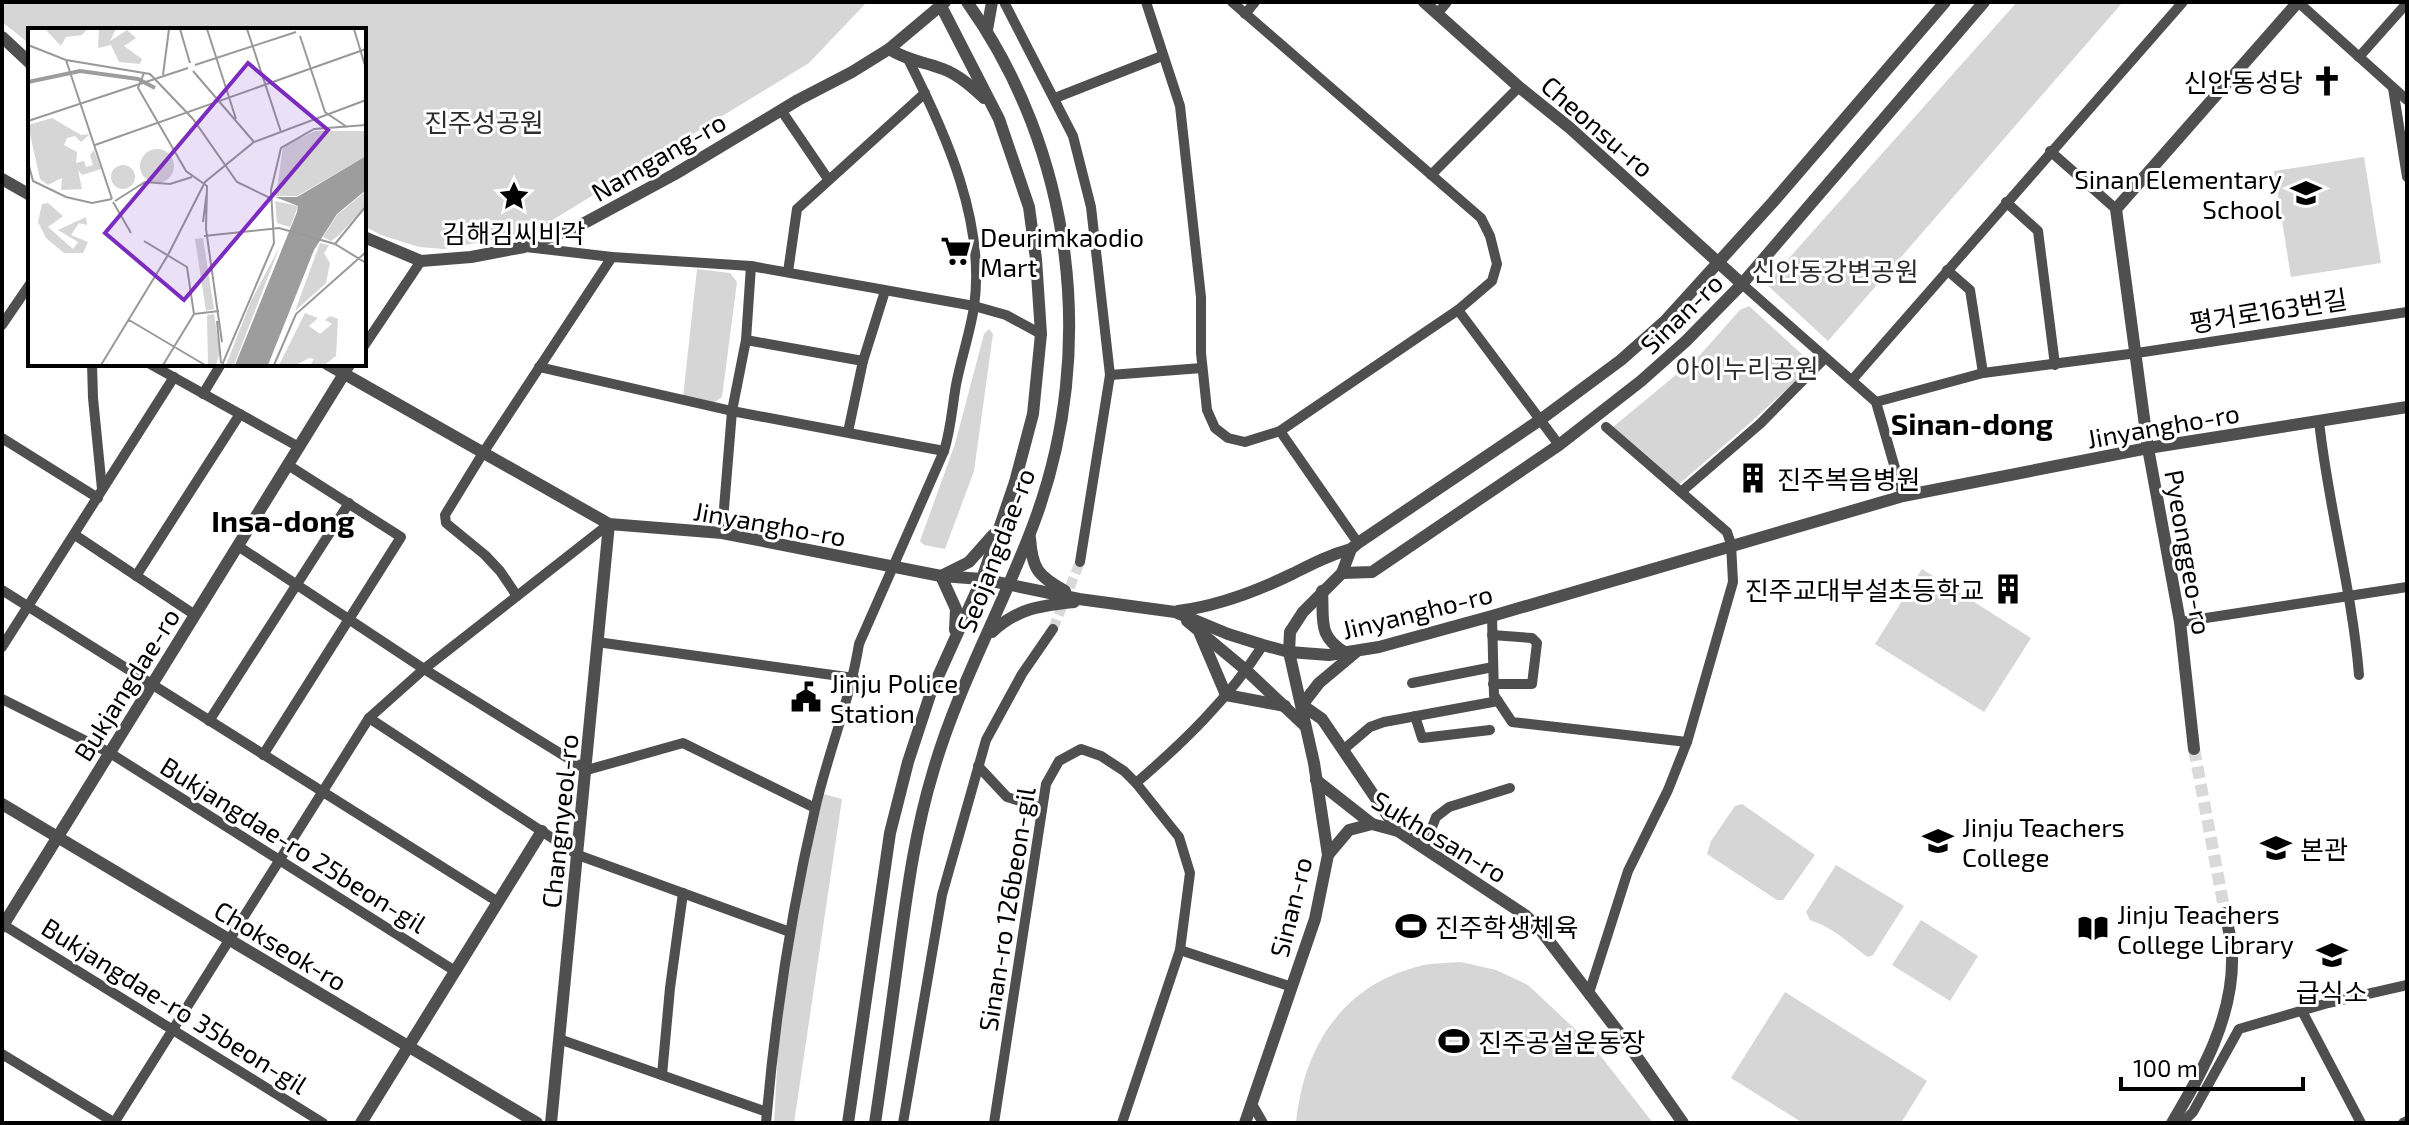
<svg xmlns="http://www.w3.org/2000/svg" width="2409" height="1125" font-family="'Exo 2','Noto Sans KR',sans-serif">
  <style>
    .green { fill: #d6d6d6 }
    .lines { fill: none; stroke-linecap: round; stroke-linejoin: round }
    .minor-tunnel { stroke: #d9d9d9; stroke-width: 10; stroke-dasharray: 10 5; stroke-linecap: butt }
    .tertiary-tunnel { stroke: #d9d9d9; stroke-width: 12; stroke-dasharray: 12 6; stroke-linecap: butt }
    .minor { stroke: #4f4f4f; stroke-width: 10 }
    .tertiary { stroke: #4f4f4f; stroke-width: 12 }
    .labels { text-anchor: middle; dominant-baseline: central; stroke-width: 6; stroke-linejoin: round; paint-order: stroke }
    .poi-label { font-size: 26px; fill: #000; stroke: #fff; text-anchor: start }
    .park-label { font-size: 26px; fill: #2d2d2d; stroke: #fff }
    .street-label { font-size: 26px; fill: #000; stroke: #fff }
    .quarter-label { font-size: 30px; font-weight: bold; fill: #000; stroke: #fff }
    .inset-river { fill: none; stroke: #9d9d9d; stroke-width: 4 }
    .inset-road { fill: none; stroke: #999; stroke-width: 2 }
    .view { fill: #7b2cbf; fill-opacity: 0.15; stroke: #7b2cbf; stroke-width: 4 }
    .inset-edge { fill: none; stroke: #000; stroke-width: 4 }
  </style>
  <rect width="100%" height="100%" fill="#fff"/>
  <g class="green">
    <polygon points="2,2 867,2 809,63 533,232 444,249 419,247 381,235 364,226 364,30 30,30 30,44 2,22"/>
    <polygon points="2017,2 2123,2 1828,341 1766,284"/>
    <polygon points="2364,157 2381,263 2291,277 2274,171"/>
    <polygon points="697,269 730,273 737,282 722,397 713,403 683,397"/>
    <polygon points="1749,306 1806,358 1810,368 1750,423 1678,485 1613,427 1700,355 1740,310"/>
    <polygon points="989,329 993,334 974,471 945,549 924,545 920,541 955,444 984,334"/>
    <polygon points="1922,569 2031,638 1984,712 1875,644"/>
    <polygon points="816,792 842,799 794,1123 774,1123 781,997"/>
    <polygon points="1742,804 1815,855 1783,900 1777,900 1707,854 1711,841 1735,806"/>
    <path d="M1836 865 1904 906 1873 955 1868 957C1846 942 1838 930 1810 920L1806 912Z"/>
    <polygon points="1921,920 1978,956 1950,1001 1892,965"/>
    <path d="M1461 962 1496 970 1528 985 1592 1045 1653 1123H1296C1304 1045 1344 983 1424 965 1436 963 1449 963 1461 962Z"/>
    <polygon points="1785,992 1927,1081 1901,1123 1803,1123 1731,1078"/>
  </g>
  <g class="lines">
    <polyline class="minor-tunnel" points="1053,629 1080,562"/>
    <polyline class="tertiary-tunnel" points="2194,749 2225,913"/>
    <g class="minor">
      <polyline points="1004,2 1073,136 1091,207 1110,375 1080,562"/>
      <polyline points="1146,2 1180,106 1201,297 1201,353 1207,410 1215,428 1228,438 1245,442 1280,431 1458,310 1492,281 1497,264 1490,236 1481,218 1232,2"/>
      <polyline points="2298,2 2407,100"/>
      <polyline points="1245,14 1255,2"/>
      <polyline points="1437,14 1447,2"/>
      <polyline points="2359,57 2407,3"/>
      <polyline points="2393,88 2407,177"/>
      <polyline points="1055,98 1162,56"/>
      <polyline points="781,110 828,179"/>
      <polyline points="2050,151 2116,209"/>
      <polyline points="1431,175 1519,87"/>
      <polyline points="2006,202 2038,231 2055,365"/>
      <polyline points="526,247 612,257 751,266 974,306 1006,315 1041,334"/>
      <polyline points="1947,270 1970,290 1983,373"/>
      <polyline points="788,272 797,209 925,93"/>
      <polyline points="1742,284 1876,402 1903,496"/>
      <polyline points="1458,310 1559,445"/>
      <polyline points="2,325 30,284"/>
      <polyline points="746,340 863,361"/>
      <polyline points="364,346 421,261"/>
      <polyline points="92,364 93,398 102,489"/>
      <polyline points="150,364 299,447"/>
      <polyline points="539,367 732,411 944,451"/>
      <polyline points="344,374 351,364"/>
      <polyline points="1110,375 1202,368"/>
      <polyline points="1852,380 2183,2"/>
      <polyline points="203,394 221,364"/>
      <polyline points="1876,402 1983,373 2137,353 2407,312"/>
      <path d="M2319 421C2328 506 2352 589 2359 675"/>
      <polyline points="1280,431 1358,543"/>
      <polyline points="848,432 863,361 885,291"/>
      <polyline points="2,438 98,498"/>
      <polyline points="1681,492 1761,423 1825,358"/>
      <polyline points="722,533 732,411 746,340 751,266"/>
      <polyline points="75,535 195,615"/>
      <polyline points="238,546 424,669 587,770 683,743 815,808"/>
      <polyline points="136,576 240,414"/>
      <polyline points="2,590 498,902"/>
      <polyline points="517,596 500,571 485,555 446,523 445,515 483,453 612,257"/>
      <polyline points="1492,616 1494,695 1512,722 1687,742"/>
      <polyline points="2180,622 2407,587"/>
      <polyline points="1492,635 1532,638 1537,643 1532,684 1493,684"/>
      <polyline points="597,642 854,678"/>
      <polyline points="2,647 174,377"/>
      <polyline points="1412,683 1493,667"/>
      <polyline points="2,699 110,753 455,971"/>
      <polyline points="1415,716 1422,738 1490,730"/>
      <polyline points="369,718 578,855 790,932"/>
      <polyline points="209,721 349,503"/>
      <polyline points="1343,750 1370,727 1384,722 1498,701"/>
      <polyline points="263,755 401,537 288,465"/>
      <polyline points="978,766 1007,797 1042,808"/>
      <path d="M1136 783C1184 742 1229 698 1263 645"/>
      <polyline points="1424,848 1436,817 1449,807 1510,788"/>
      <polyline points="2,924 323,1123"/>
      <polyline points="1180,950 1292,987"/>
      <polyline points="1589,993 1628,871 1668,790 1687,742 1733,582 1731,544 1727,532 1606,427"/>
      <polyline points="2302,1011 2361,1123"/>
      <polyline points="559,1039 767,1112"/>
      <polyline points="2,1054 115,1123"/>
      <polyline points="662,1075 670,988 683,893"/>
      <polyline points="1252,1104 1263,1123"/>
      <polyline points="114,1123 369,718 424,669 609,524"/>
      <path d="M766 1123C775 1018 791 912 815 809 828 753 850 700 859 644L944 451C951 429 952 408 956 385 961 359 970 333 974 307 986 223 946 134 909 61"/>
      <polyline points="903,1123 942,895 986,740 1022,674 1053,629"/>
      <polyline points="994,1123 1046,784 1059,761 1081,749 1101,756 1124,771 1136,783 1179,837 1190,873 1180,950 1122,1123"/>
      <polyline points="2182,1123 2193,1112 2239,1029 2328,1003 2407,985"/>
      <polyline points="2403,1123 2407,1121"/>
    </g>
    <g class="tertiary">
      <polyline points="1424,2 1519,87 1570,128 1742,284"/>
      <polyline points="987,30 992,2"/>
      <polyline points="2,37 30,63"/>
      <path d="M889 49C911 62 922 61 943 69 959 75 972 87 984 98"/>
      <polyline points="2,179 30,195"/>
      <polyline points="364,237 421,261 471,257 524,247 577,227 675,174 798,100 852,72 889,49 945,2"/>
      <polyline points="327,364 609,524 722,533 941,576 982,579 1079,599 1175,612 1228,634 1263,645 1289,652 1329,655 1379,647 1492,616 1903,496 2148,448 2407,407"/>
      <path d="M1030 538C1032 569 1038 576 1065 591"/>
      <polyline points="1342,573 1372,572 1559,445 1641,381 1686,341 1742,284 1984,2"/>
      <path d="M1322 591C1324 621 1317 636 1346 653"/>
      <path d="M1178 611C1217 606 1257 591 1292 574 1312 564 1329 555 1351 549"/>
      <polyline points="1187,621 1247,671 1305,726"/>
      <polyline points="955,630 956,609 941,576 969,562 993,535"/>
      <path d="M992 632C1018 608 1040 606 1074 602"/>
      <polyline points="1200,634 1226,695 1285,706"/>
      <polyline points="1356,652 1319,683 1302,705 1322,719 1398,831"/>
      <polyline points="2194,749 2180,622 2148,448 2116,209 2298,2"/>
      <polyline points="1316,780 1372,824 1398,831 1525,915 1539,928 1630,1047 1683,1123"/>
      <polyline points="2,804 537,1123"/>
      <polyline points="1328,855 1349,830 1372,824"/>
      <polyline points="2,927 344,374"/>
      <polyline points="361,1123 542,831"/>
      <polyline points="551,1123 609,524"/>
      <polyline points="848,1123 890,833 908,762 931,692 982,579 1015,482 1033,414 1041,334 1036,259 1029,207 999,119 941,6"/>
      <path d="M875 1123C884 1063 892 1003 900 944 908 885 916 828 933 772 958 685 1004 605 1035 520 1098 349 1073 150 967 2"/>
      <polyline points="1245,1123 1315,919 1328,855 1314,763 1289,652 1290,632 1303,612 1342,573 1351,549 1358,543 1540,420 1621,360 1665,321 1773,202 1945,2"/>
      <path d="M2172 1123C2202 1073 2234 1016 2232 955 2232 941 2228 927 2225 913"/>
    </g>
  </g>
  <defs>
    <g id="church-bare" transform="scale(2.4)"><path d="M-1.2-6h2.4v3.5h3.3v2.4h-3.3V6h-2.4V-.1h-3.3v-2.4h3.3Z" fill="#000" stroke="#fff" stroke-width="2.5" paint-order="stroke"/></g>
    <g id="school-bare" transform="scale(2.4)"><path d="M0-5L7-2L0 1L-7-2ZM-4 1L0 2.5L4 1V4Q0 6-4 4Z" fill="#000" stroke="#fff" stroke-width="2.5" paint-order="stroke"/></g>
    <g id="sight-bare" transform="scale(2.4)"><path d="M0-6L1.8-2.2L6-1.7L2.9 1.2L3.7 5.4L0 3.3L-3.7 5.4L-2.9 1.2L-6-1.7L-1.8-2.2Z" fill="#000" stroke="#fff" stroke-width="2.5" paint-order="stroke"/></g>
    <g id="supermarket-bare" transform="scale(2.4)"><path d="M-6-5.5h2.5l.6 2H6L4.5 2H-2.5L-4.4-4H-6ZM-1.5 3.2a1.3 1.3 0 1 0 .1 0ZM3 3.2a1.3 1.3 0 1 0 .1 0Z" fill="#000" stroke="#fff" stroke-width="2.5" paint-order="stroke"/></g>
    <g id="building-bare" transform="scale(2.4)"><path d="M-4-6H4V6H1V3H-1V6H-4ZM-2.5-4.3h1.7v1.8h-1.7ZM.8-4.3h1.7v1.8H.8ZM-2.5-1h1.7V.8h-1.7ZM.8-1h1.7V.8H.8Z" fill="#000" stroke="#fff" stroke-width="2.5" paint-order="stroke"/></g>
    <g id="civic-bare" transform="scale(2.4)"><path d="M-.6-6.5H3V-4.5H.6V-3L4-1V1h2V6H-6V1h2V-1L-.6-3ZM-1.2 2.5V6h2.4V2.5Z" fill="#000" stroke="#fff" stroke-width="2.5" paint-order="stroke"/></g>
    <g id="university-bare" transform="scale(2.4)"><path d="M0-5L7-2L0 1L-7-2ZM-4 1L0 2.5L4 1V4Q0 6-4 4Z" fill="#000" stroke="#fff" stroke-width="2.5" paint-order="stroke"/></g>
    <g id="stadium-bare" transform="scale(2.4)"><path d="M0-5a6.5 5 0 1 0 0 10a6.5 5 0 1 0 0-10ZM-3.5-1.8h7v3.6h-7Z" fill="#000" stroke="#fff" stroke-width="2.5" paint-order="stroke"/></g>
    <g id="library-bare" transform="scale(2.4)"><path d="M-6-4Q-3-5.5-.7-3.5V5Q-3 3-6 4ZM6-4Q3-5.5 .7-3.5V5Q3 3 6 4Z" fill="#000" stroke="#fff" stroke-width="2.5" paint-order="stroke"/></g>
  </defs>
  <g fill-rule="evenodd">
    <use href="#church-bare" x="2327" y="81"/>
    <use href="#school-bare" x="2306" y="193"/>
    <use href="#sight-bare" x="514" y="196"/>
    <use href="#supermarket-bare" x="956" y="251"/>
    <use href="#building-bare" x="1753" y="478"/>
    <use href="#building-bare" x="2008" y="589"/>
    <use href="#civic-bare" x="806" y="697"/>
    <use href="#university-bare" x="1938" y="841"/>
    <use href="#school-bare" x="2276" y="848"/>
    <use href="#stadium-bare" x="1411" y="926"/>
    <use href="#library-bare" x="2093" y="928"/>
    <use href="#school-bare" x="2332" y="955"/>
    <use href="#stadium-bare" x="1454" y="1041"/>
  </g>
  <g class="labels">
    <g class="poi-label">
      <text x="2303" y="81" text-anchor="end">신안동성당</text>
      <text x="2282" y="178" text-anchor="end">Sinan Elementary<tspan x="2282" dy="30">School</tspan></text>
      <text x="514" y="232" text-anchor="middle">김해김씨비각</text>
      <text x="980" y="236">Deurimkaodio<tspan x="980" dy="30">Mart</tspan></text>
      <text x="1777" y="478">진주복음병원</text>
      <text x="1984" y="589" text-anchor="end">진주교대부설초등학교</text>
      <text x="830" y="682">Jinju Police<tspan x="830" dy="30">Station</tspan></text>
      <text x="1962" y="826">Jinju Teachers<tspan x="1962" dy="30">College</tspan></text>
      <text x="2300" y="848">본관</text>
      <text x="2117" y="913">Jinju Teachers<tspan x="2117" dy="30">College Library</tspan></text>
      <text x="1435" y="926">진주학생체육</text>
      <text x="2332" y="991" text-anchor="middle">급식소</text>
      <text x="1478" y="1041">진주공설운동장</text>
    </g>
    <g class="park-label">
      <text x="484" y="121">진주성공원</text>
      <text x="1835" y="270">신안동강변공원</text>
      <text x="1747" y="367">아이누리공원</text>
    </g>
    <g class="street-label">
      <text transform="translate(1598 126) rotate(41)">Cheonsu-ro</text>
      <text transform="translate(658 156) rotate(-30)">Namgang-ro</text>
      <text transform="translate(2268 310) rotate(-9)">평거로163번길</text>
      <text transform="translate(1681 313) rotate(-44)">Sinan-ro</text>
      <text transform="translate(2163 425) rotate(-10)">Jinyangho-ro</text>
      <text transform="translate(770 523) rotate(10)">Jinyangho-ro</text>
      <text transform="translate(995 550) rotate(-69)">Seojangdae-ro</text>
      <text transform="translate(2189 552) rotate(80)">Pyeonggeo-ro</text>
      <text transform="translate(1417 611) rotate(-14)">Jinyangho-ro</text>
      <text transform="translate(126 684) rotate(-58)">Bukjangdae-ro</text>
      <text transform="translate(559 821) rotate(-84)">Changnyeol-ro</text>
      <text transform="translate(1440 836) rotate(31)">Sukhosan-ro</text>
      <text transform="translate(294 844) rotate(32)">Bukjangdae-ro 25beon-gil</text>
      <text transform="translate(1290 907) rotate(-76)">Sinan-ro</text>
      <text transform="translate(1006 909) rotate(-81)">Sinan-ro 126beon-gil</text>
      <text transform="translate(281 945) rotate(31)">Chokseok-ro</text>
      <text transform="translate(175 1005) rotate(32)">Bukjangdae-ro 35beon-gil</text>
    </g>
    <g class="quarter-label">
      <text x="1972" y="423">Sinan-dong</text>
      <text x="283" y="520">Insa-dong</text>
    </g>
  </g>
  <g transform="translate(28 28)">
    <rect width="338" height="338" fill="#fff"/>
    <path d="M17 1H59L54 7 38 9 33 18ZM71 1H88L82 13 99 2 108 10 96 18 114 31 112 36 91 34 83 17 70 20ZM24 90 53 107 62 106 53 114 47 108 39 110 36 117 49 124 48 135 56 133 58 139 65 137 62 127 66 122 73 141 54 147 50 142 54 161 33 162 34 150 20 157 12 151 0 97ZM338 98V128L269 168H248L255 118 287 103H336ZM112 138a17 17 0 1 1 34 0a17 17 0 1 1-34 0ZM83 149a12 12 0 1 1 24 0a12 12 0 1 1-24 0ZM338 163V178L310 208 303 213 295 209 309 187ZM247 173 270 178 262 199 249 195ZM20 175 35 188 20 199 45 221 50 214 30 202 58 189 59 197 51 195 43 207 60 214 55 225H36L18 210 10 194 14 176ZM175 210 186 281 178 283 167 211ZM292 215 301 217 296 225 302 235 298 255 267 283ZM252 218 206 337H198L223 273ZM277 285 290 290 281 298 292 306 304 296 297 292 302 288 310 291 308 328 296 337H282L286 331 281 330 268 337H251ZM186 286 192 324 188 337H180L179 287Z" fill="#d6d6d6"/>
    <path d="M338 128V162L309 186 286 222 240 337H207L269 184 270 178 247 169H269Z" fill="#9d9d9d"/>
    <path class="inset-river" d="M0 54 52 43 110 51 127 60"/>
    <path class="inset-road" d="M152 1 162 35M179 1 208 91M219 1 253 104M326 1 338 41M272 8 297 84 319 99M0 17 38 32 122 46 165 91 209 154 242 170M38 32 84 171M167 37 268 4M165 43 226 114M116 45 110 60 121 79 158 143 179 158 178 201 194 314M135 47 141 1M0 93 160 40M67 117 338 21M0 134 5 153 38 169 64 175 84 171M87 173 117 154 142 156 164 149M85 174 103 205M175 194 179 163M176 208 251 200 307 216 338 235M116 213 159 239 166 286 135 337M307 216 338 178M166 286 191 283M101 292 177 337M189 293 193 335M73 337 140 227 177 154 226 114 338 72M194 337 246 215 243 162 253 120 286 101 338 97M246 337 268 286 338 224"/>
    <path class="view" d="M220 35 300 102 156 272 77 205Z"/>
    <rect width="338" height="338" class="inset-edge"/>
  </g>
  <rect width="2409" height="1125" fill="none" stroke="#000000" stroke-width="8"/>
  <path d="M2121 1077v12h182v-12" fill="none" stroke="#000000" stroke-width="4"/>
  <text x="2133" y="1077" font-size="24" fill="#000000" stroke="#ffffff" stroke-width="6" paint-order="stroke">100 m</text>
</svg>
